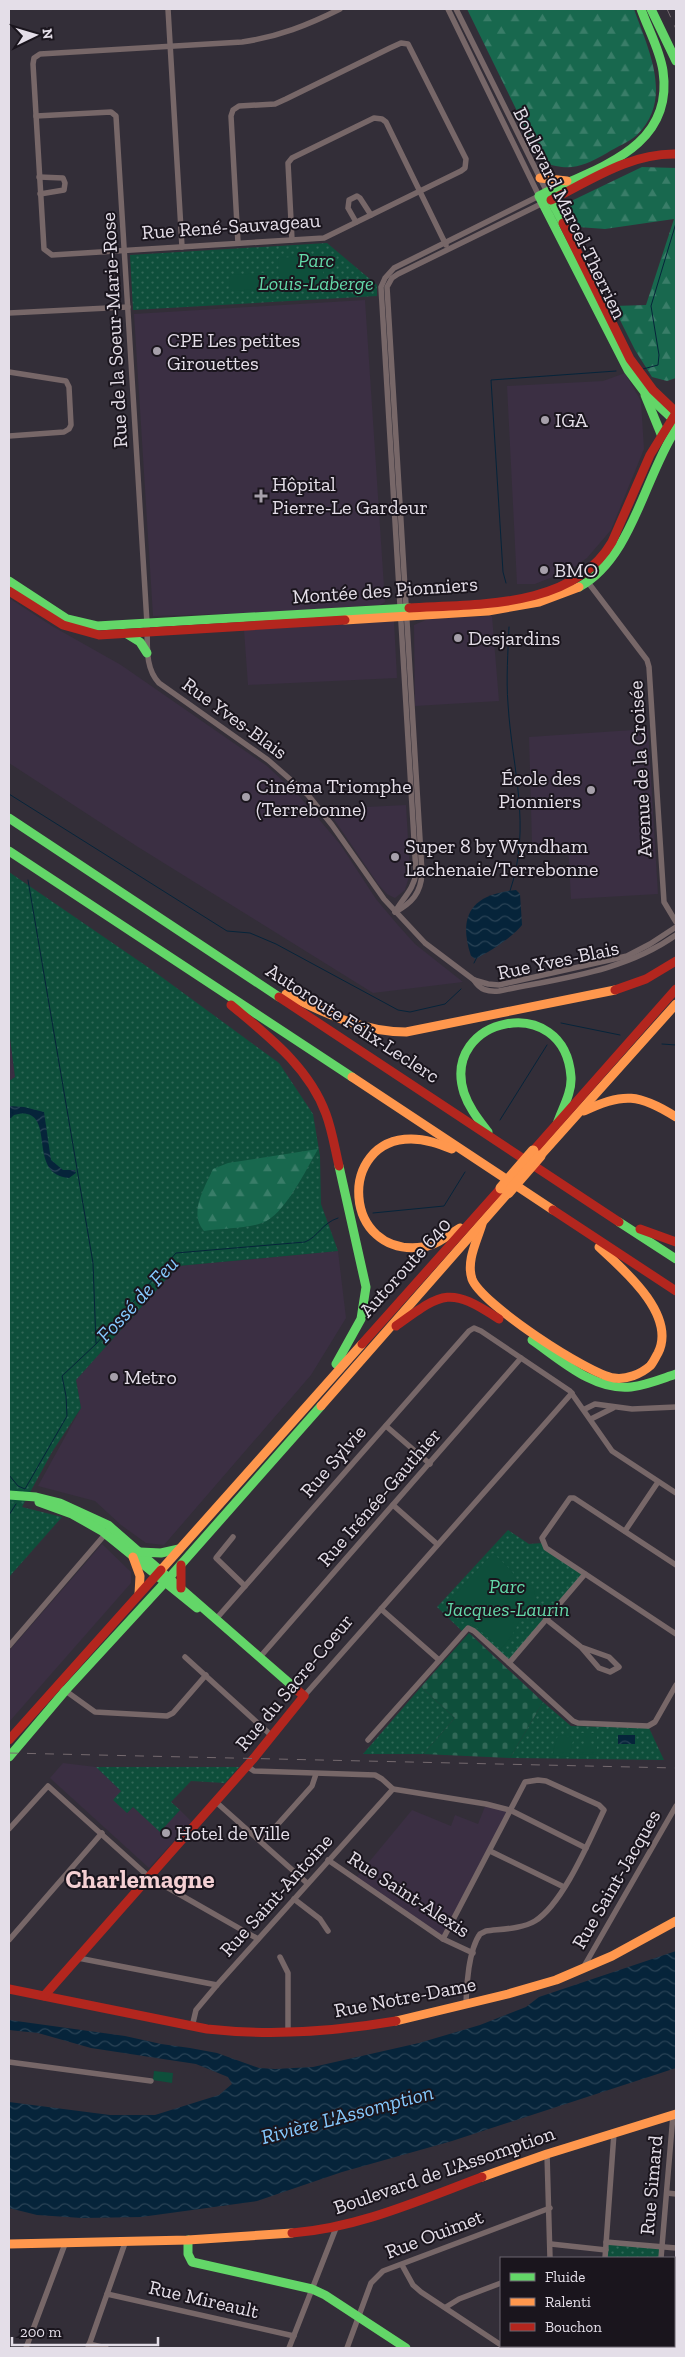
<svg xmlns="http://www.w3.org/2000/svg" width="685" height="2357" font-family="'Zilla Slab',serif">
  <style>
    .built { fill: #3b2f43 }
    .grass { fill: url(#grass-dots) }
    .forest { fill: url(#forest-firs) }
    .cemetery { fill: url(#cemetery-stones) }
    .garden { fill: #0e4f3b }
    .water { fill: url(#water-waves) }
    .lines { fill: none; stroke-linecap: round; stroke-linejoin: round }
    .stream { stroke: #06243a; stroke-width: 1 }
    .street { stroke: #776768; stroke-width: 5.5 }
    .fast { stroke: #63d668; stroke-width: 9 }
    .slow { stroke: #ff974d; stroke-width: 9 }
    .jam { stroke: #b3261e; stroke-width: 9 }
    .rail { stroke: #756a6f; stroke-width: 1; stroke-dasharray: 9 9; stroke-linecap: butt }
    .slow-bridge { stroke: #ff974d; stroke-width: 11 }
    .poi-dot { fill: #a6a0aa; stroke: #1a151d; stroke-width: 2 }
    .labels { text-anchor: middle; dominant-baseline: central; stroke-width: 4; stroke-linejoin: round; paint-order: stroke }
    .street-label { font-size: 20px; fill: #e4dee8; stroke: #1a151d }
    .park-label { font-size: 20px; font-style: italic; fill: #64d8a9; stroke: #1a151d }
    .poi-label { font-size: 20px; fill: #e4dee8; stroke: #1a151d; text-anchor: start }
    .water-label { font-size: 21px; font-style: italic; fill: #85c9fe; stroke: #1a151d }
    .district-label { font-size: 25px; font-weight: bold; fill: #f4d0d3; stroke: #1a151d }
  </style>
  <defs>
    <pattern id="grass-dots" width="8" height="8" patternUnits="userSpaceOnUse" patternTransform="scale(1.25)"><rect width="8" height="8" fill="#0e4f3b"/><path d="M2 2h.1M6 6h.1" fill="none" stroke="#316857" stroke-width="1.8" stroke-linecap="round"/></pattern>
    <pattern id="forest-firs" width="22" height="20" patternUnits="userSpaceOnUse" patternTransform="scale(1.25)"><rect width="22" height="20" fill="#18684e"/><path d="M5 1l3.5 6h-7zM16 11l3.5 6h-7z" fill="#397d68"/></pattern>
    <pattern id="cemetery-stones" width="16" height="16" patternUnits="userSpaceOnUse" patternTransform="scale(1.25)"><rect width="16" height="16" fill="#0e4f3b"/><path d="M2 7V4a2 2 0 0 1 4 0v3zM10 15v-3a2 2 0 0 1 4 0v3z" fill="#316857"/></pattern>
    <pattern id="water-waves" width="16" height="10" patternUnits="userSpaceOnUse" patternTransform="scale(1.25)"><rect width="16" height="10" fill="#06243a"/><path d="M0 5q4-4 8 0t8 0" fill="none" stroke="#2a4356"/></pattern>
  </defs>
  <rect width="100%" height="100%" fill="#332e38"/>
  <g class="built">
    <polygon points="365,300 385,602 380,605 255,613 153,616 134,314"/>
    <polygon points="625,373 641,401 644,449 611,530 587,558 570,570 535,584 517,584 507,386 603,381"/>
    <polygon points="9,598 52,626 121,665 267,766 299,796 340,844 376,899 397,924 415,944 463,982 373,993 138,847 9,763"/>
    <polygon points="492,616 499,701 415,706 414,625 428,619"/>
    <polygon points="394,621 397,678 248,685 244,630"/>
    <polygon points="648,729 658,894 571,899 568,843 532,844 529,737"/>
    <polygon points="406,805 410,873 405,890 395,898 387,894 378,884 327,809"/>
    <polygon points="9,1030 15,1077 9,1081"/>
    <polygon points="338,1251 346,1318 311,1375 164,1545 146,1543 121,1525 95,1501 38,1486 81,1408 76,1380 178,1266"/>
    <polygon points="102,1544 131,1572 131,1583 9,1722 9,1651"/>
    <polygon points="63,1763 96,1767 122,1791 127,1813 133,1807 160,1831 180,1810 192,1822 149,1868 50,1778"/>
    <polygon points="486,1804 510,1810 443,1939 355,1879 412,1810 451,1826 455,1815 478,1824"/>
  </g>
  <g class="grass">
    <polygon points="327,243 377,285 377,296 133,310 130,255"/>
    <polygon points="9,872 152,970 279,1063 313,1114 320,1156 321,1204 338,1251 178,1266 76,1380 81,1408 52,1452 22,1507 62,1517 9,1577 9,1081 15,1077 9,1030"/>
    <polygon points="508,1530 529,1544 542,1543 585,1574 509,1663 473,1630 463,1632 437,1607"/>
    <polygon points="421,1687 455,1718 423,1754 363,1754"/>
    <polygon points="543,1702 571,1726 649,1728 664,1760 510,1758"/>
    <polygon points="96,1767 239,1767 225,1783 191,1781 171,1802 180,1810 160,1832 133,1807 127,1813 113,1800 121,1791"/>
    <polygon points="606,2242 662,2246 661,2258 605,2258"/>
  </g>
  <g class="forest">
    <path d="M467 9H634C648 49 674 99 637 135 629 142 616 147 607 153 582 167 570 172 542 162Z"/>
    <polygon points="642,167 676,168 676,378 667,381 652,377 635,350 613,306 646,305 674,219 605,229 578,227 565,204"/>
    <path d="M318 1149C307 1168 284 1216 262 1223 245 1229 223 1228 204 1231 188 1213 205 1187 213 1169L228 1163Z"/>
  </g>
  <polygon class="cemetery" points="469,1633 543,1702 510,1758 423,1754 455,1718 421,1687"/>
  <g class="garden">
    <polygon points="322,255 324,285 280,288 278,258"/>
    <polygon points="264,273 267,276 267,288 233,291 230,289 229,278 231,275"/>
    <path d="M493 1553 512 1571 520 1588 533 1585 537 1605 525 1608 522 1601C522 1622 515 1633 501 1649L470 1622H463L452 1611 451 1599Z"/>
    <polygon points="580,1733 597,1733 597,1741 579,1741"/>
    <polygon points="558,1735 574,1737 569,1757 552,1755"/>
    <polygon points="579,1746 597,1746 597,1755 579,1754"/>
    <polygon points="154,2071 173,2073 172,2083 153,2080"/>
  </g>
  <g class="water">
    <path d="M516 890 520 894 522 925C514 936 489 952 475 959L471 956C457 914 473 894 516 890Z"/>
    <path d="M9 1106 24 1107 44 1112 51 1160 63 1170H75L76 1173 69 1178C29 1175 53 1119 27 1114 23 1113 18 1114 14 1115L9 1120Z"/>
    <rect x="618" y="1735" width="17" height="9"/>
    <polygon points="676,1951 676,2068 452,2141 342,2172 257,2201 141,2217 82,2218 37,2215 9,2208 9,2102 110,2115 155,2115 219,2095 232,2084 228,2077 196,2064 91,2048 38,2033 9,2030 9,2020 125,2036 161,2044 190,2048 217,2053 259,2068 275,2069 313,2067 419,2043 480,2025 526,2007 539,1997"/>
  </g>
  <g class="lines">
    <g class="stream">
      <polyline points="643,369 658,365 659,355 651,306 676,223"/>
      <polyline points="506,583 503,572 491,380 616,371"/>
      <path d="M509 627C508 652 506 679 508 704 512 769 532 826 510 891"/>
      <polyline points="9,794 227,931 250,933 276,944 398,1010 410,1012 445,1004 461,989"/>
      <polyline points="28,880 93,1263 96,1343"/>
      <polyline points="474,963 477,957"/>
      <polyline points="561,1023 620,1035"/>
      <polyline points="662,1044 676,1045"/>
      <polyline points="500,1120 547,1045"/>
      <polyline points="373,1213 444,1206 465,1172"/>
      <path d="M9 1475 18 1486 25 1489 67 1416 66 1396 62 1376 96 1344 176 1253 305 1242C318 1237 322 1223 338 1218"/>
      <polyline points="9,1515 16,1504"/>
    </g>
    <g class="street">
      <polyline points="168,9 182,247"/>
      <polyline points="456,9 547,192"/>
      <path d="M36 116 111 112 116 116 147 623C148 644 144 667 159 683L268 760 308 795 332 825 384 899 425 943 474 980 488 984 499 985 627 956 650 944 676 927"/>
      <polyline points="39,177 63,178 65,183 64,190 40,194"/>
      <polyline points="356,222 348,208 349,200 357,196 360,198 371,215"/>
      <polyline points="292,240 288,163 292,158 374,118 382,119 386,122 446,245"/>
      <path d="M238 243 231 116 233 110 239 106 275 104 286 99 390 48 401 43 408 44 466 159 465 168 461 171 324 238 52 255 44 249 33 64 34 58 40 54 242 42C278 37 308 25 340 9"/>
      <polyline points="9,313 128,307"/>
      <polyline points="9,372 66,381 69,387 71,425 69,429 64,432 9,436"/>
      <polyline points="587,581 647,660 649,667 664,902 676,922"/>
      <path d="M395 912C403 898 414 889 416 873L381 287 385 278 394 268 539 196 448 9"/>
      <path d="M395 912C412 903 421 893 422 873L387 287 392 278 398 274 543 203"/>
      <path d="M474 980C480 990 488 992 499 991 561 978 624 972 676 935"/>
      <polyline points="585,1409 595,1404 632,1409 676,1407"/>
      <polyline points="591,1419 613,1408"/>
      <polyline points="386,1426 430,1464"/>
      <polyline points="393,1505 437,1544"/>
      <polyline points="625,1531 658,1482"/>
      <polyline points="233,1537 216,1558 245,1586"/>
      <polyline points="676,1565 574,1498 570,1498 542,1538 546,1548 676,1634"/>
      <polyline points="381,1609 439,1660"/>
      <polyline points="216,1619 469,1331 474,1328 481,1331 570,1391 612,1451 676,1493"/>
      <polyline points="546,1619 581,1647 609,1657 619,1667 610,1672 599,1668 581,1647"/>
      <polyline points="9,1646 108,1531"/>
      <polyline points="185,1657 272,1736"/>
      <polyline points="260,1657 521,1358"/>
      <polyline points="509,1663 585,1574"/>
      <polyline points="63,1689 95,1712 167,1716 173,1713 206,1675"/>
      <polyline points="304,1696 572,1393"/>
      <polyline points="368,1740 468,1628 474,1631 573,1721 578,1723 648,1726 655,1722 676,1685"/>
      <polyline points="247,1766 254,1771 375,1775 382,1779 393,1789 486,1804 510,1810 586,1848"/>
      <polyline points="216,1802 307,1883"/>
      <polyline points="9,1829 48,1786 149,1877 258,1939"/>
      <polyline points="262,1842 312,1786 316,1774"/>
      <polyline points="490,1851 564,1887"/>
      <polyline points="328,1860 443,1939 473,1953"/>
      <polyline points="294,1899 320,1919 328,1931"/>
      <path d="M443 1939 525 1782 538 1780 546 1781 599 1805 604 1810C590 1839 563 1904 535 1921 522 1929 501 1929 486 1931L480 1934C469 1949 466 1986 466 2005"/>
      <polyline points="9,1940 102,1833"/>
      <polyline points="280,1957 288,1973 288,2033"/>
      <polyline points="78,1958 217,1985"/>
      <polyline points="583,1968 676,1806"/>
      <polyline points="192,2027 196,2010 217,1985 393,1789"/>
      <polyline points="9,2062 151,2081"/>
      <polyline points="547,2154 550,2258"/>
      <polyline points="667,2193 676,2194"/>
      <polyline points="606,2242 676,2248"/>
      <polyline points="551,2244 606,2250"/>
      <polyline points="605,2258 614,2133"/>
      <polyline points="661,2258 673,2115"/>
      <polyline points="402,2265 413,2285 421,2292 501,2345"/>
      <polyline points="107,2294 294,2336"/>
      <polyline points="674,2306 676,2306"/>
      <polyline points="446,2307 459,2299 501,2283"/>
      <polyline points="89,2344 106,2348"/>
      <polyline points="26,2348 65,2244"/>
      <polyline points="88,2348 125,2243"/>
      <polyline points="289,2348 336,2228"/>
      <polyline points="347,2348 371,2283 383,2271 550,2208"/>
      <polyline points="544,2348 544,2346"/>
      <polyline points="598,2348 599,2346"/>
      <polyline points="654,2348 655,2346"/>
    </g>
    <g class="fast">
      <polyline points="651,9 676,61"/>
      <path d="M547 192C602 166 674 146 663 71 660 50 648 29 641 9"/>
      <polyline points="563,223 547,192 539,196 628,370 646,394 676,422"/>
      <polyline points="645,395 661,434"/>
      <polyline points="9,581 67,619 97,626 409,608"/>
      <path d="M579 587C632 558 644 478 676 429"/>
      <polyline points="127,634 140,642 147,653"/>
      <polyline points="9,818 279,997"/>
      <polyline points="9,851 352,1077"/>
      <path d="M488 1132C479 1120 469 1108 464 1093 440 1017 565 990 571 1077 572 1093 562 1109 557 1124"/>
      <polyline points="619,1222 676,1259"/>
      <path d="M532 1340C561 1360 594 1391 631 1387 647 1385 661 1379 676 1374"/>
      <polyline points="336,1364 361,1319 366,1287 339,1166"/>
      <polyline points="9,1495 36,1497 60,1503 108,1525 296,1689"/>
      <polyline points="39,1502 72,1514 102,1531 197,1608"/>
      <polyline points="140,1552 161,1553 179,1549"/>
      <polyline points="169,1578 321,1406"/>
      <polyline points="9,1757 65,1691 169,1578"/>
      <polyline points="188,2240 188,2254 192,2262 312,2289 325,2295 406,2348"/>
    </g>
    <g class="slow">
      <polyline points="540,178 567,181"/>
      <polyline points="345,620 488,611 539,602 579,587"/>
      <path d="M286 994C325 1013 362 1032 406 1032L615 990"/>
      <polyline points="352,1077 553,1210"/>
      <path d="M584 1111C623 1092 640 1094 676 1117"/>
      <path d="M452 1149C439 1144 426 1139 411 1139 337 1139 342 1258 423 1247 436 1245 449 1235 460 1228"/>
      <polyline points="540,1156 676,1004"/>
      <path d="M482 1224C477 1241 466 1261 472 1279 481 1304 588 1374 614 1378 626 1380 641 1374 650 1366 653 1363 655 1358 658 1353 677 1315 624 1270 599 1247"/>
      <polyline points="321,1406 508,1193"/>
      <polyline points="133,1557 140,1576 139,1594"/>
      <polyline points="161,1570 362,1344"/>
      <polyline points="396,2021 508,1994 556,1980 612,1956 676,1921"/>
      <polyline points="482,2177 547,2154 676,2114"/>
      <polyline points="9,2244 188,2240 292,2233"/>
    </g>
    <g class="jam">
      <path d="M551 200C591 180 630 153 676 154"/>
      <polyline points="563,223 630,359 653,390 676,412"/>
      <polyline points="9,591 63,625 99,635 345,620"/>
      <path d="M409 608C476 604 573 609 612 542L650 455 676 413"/>
      <polyline points="615,990 646,979 676,961"/>
      <polyline points="279,997 619,1222"/>
      <path d="M231 1005C268 1036 309 1067 326 1114 332 1130 335 1149 339 1166"/>
      <polyline points="533,1151 676,989"/>
      <polyline points="553,1210 676,1291"/>
      <polyline points="640,1229 676,1242"/>
      <path d="M396 1326C443 1292 449 1286 499 1319"/>
      <polyline points="362,1344 501,1188"/>
      <polyline points="181,1565 181,1588"/>
      <polyline points="9,1740 161,1570"/>
      <path d="M9 1989 207 2029C271 2036 333 2032 396 2021"/>
      <polyline points="44,1996 254,1758 304,1696 296,1689"/>
      <path d="M292 2233C358 2228 420 2200 482 2177"/>
    </g>
    <g class="rail">
      <polyline points="667,9 676,29"/>
      <polyline points="9,1753 676,1768"/>
    </g>
    <g class="slow-bridge">
      <polyline points="501,1188 533,1151"/>
      <polyline points="508,1193 540,1156"/>
    </g>
  </g>
  <g class="poi-dot">
    <circle cx="157" cy="351" r="5"/>
    <circle cx="545" cy="420" r="5"/>
    <path d="M258.5 488.5h5v5h5v5h-5v5h-5v-5h-5v-5h5z"/>
    <circle cx="544" cy="570" r="5"/>
    <circle cx="458" cy="638" r="5"/>
    <circle cx="591" cy="790" r="5"/>
    <circle cx="246" cy="797" r="5"/>
    <circle cx="395" cy="857" r="5"/>
    <circle cx="114" cy="1377" r="5"/>
    <circle cx="166" cy="1833" r="5"/>
  </g>
  <g class="labels">
    <g class="street-label">
      <text transform="translate(570 213) rotate(64)">Boulevard Marcel-Therrien</text>
      <text transform="translate(231 226) rotate(-4)">Rue René-Sauvageau</text>
      <text transform="translate(114 330) rotate(-93)">Rue de la Soeur-Marie-Rose</text>
      <text transform="translate(385 590) rotate(-4)">Montée des Pionniers</text>
      <text transform="translate(235 718) rotate(36)">Rue Yves-Blais</text>
      <text transform="translate(640 769) rotate(-93)">Avenue de la Croisée</text>
      <text transform="translate(558 960) rotate(-12)">Rue Yves-Blais</text>
      <text transform="translate(353 1023) rotate(33)">Autoroute Félix-Leclerc</text>
      <text transform="translate(405 1267) rotate(-48)">Autoroute 640</text>
      <text transform="translate(333 1461) rotate(-49)">Rue Sylvie</text>
      <text transform="translate(379 1497) rotate(-49)">Rue Irénée-Gauthier</text>
      <text transform="translate(294 1682) rotate(-50)">Rue du Sacre-Coeur</text>
      <text transform="translate(616 1879) rotate(-60)">Rue Saint-Jacques</text>
      <text transform="translate(409 1894) rotate(33)">Rue Saint-Alexis</text>
      <text transform="translate(276 1895) rotate(-48)">Rue Saint-Antoine</text>
      <text transform="translate(405 1997) rotate(-11)">Rue Notre-Dame</text>
      <text transform="translate(444 2170) rotate(-19)">Boulevard de L'Assomption</text>
      <text transform="translate(651 2185) rotate(-85)">Rue Simard</text>
      <text transform="translate(434 2234) rotate(-21)">Rue Ouimet</text>
      <text transform="translate(204 2299) rotate(13)">Rue Mireault</text>
    </g>
    <g class="park-label">
      <text x="316" y="260">Parc<tspan x="316" dy="23">Louis-Laberge</tspan></text>
      <text x="507" y="1586">Parc<tspan x="507" dy="23">Jacques-Laurin</tspan></text>
    </g>
    <g class="poi-label">
      <text x="167" y="340">CPE Les petites<tspan x="167" dy="23">Girouettes</tspan></text>
      <text x="555" y="420">IGA</text>
      <text x="272" y="484">Hôpital<tspan x="272" dy="23">Pierre-Le Gardeur</tspan></text>
      <text x="554" y="570">BMO</text>
      <text x="468" y="638">Desjardins</text>
      <text x="581" y="778" text-anchor="end">École des<tspan x="581" dy="23">Pionniers</tspan></text>
      <text x="256" y="786">Cinéma Triomphe<tspan x="256" dy="23">(Terrebonne)</tspan></text>
      <text x="405" y="846">Super 8 by Wyndham<tspan x="405" dy="23">Lachenaie/Terrebonne</tspan></text>
      <text x="124" y="1377">Metro</text>
      <text x="176" y="1833">Hotel de Ville</text>
    </g>
    <g class="water-label">
      <text transform="translate(137 1299) rotate(-47)">Fossé de Feu</text>
      <text transform="translate(347 2114) rotate(-15)">Rivière L'Assomption</text>
    </g>
    <g class="district-label">
      <text x="140" y="1879">Charlemagne</text>
    </g>
  </g>
  <rect width="685" height="2357" fill="none" stroke="#e4dee8" stroke-width="20"/>
  <rect x="500" y="2257" width="175" height="90" fill="#1a151d" stroke="#6b656e"/>
  <rect x="510" y="2273" width="25" height="8" fill="#63d668" stroke="#6b656e"/>
  <text x="545" y="2282" font-size="15" fill="#e4dee8">Fluide</text>
  <rect x="510" y="2298" width="25" height="8" fill="#ff974d" stroke="#6b656e"/>
  <text x="545" y="2307" font-size="15" fill="#e4dee8">Ralenti</text>
  <rect x="510" y="2323" width="25" height="8" fill="#b3261e" stroke="#6b656e"/>
  <text x="545" y="2332" font-size="15" fill="#e4dee8">Bouchon</text>
  <g transform="translate(35 35) rotate(85)" stroke="#1a151d" stroke-width="4" paint-order="stroke">
  <path d="M0-4L9 19L0 12L-9 19Z" fill="#e4dee8"/>
  <text y="-8" font-size="14" font-weight="bold" text-anchor="middle" fill="#e4dee8">N</text>
  </g>
  <path d="M12 2337v8h146v-8" fill="none" stroke="#e4dee8" stroke-width="2.5"/>
  <text x="20" y="2337" font-size="15" fill="#e4dee8" stroke="#1a151d" stroke-width="4" paint-order="stroke">200 m</text>
</svg>
